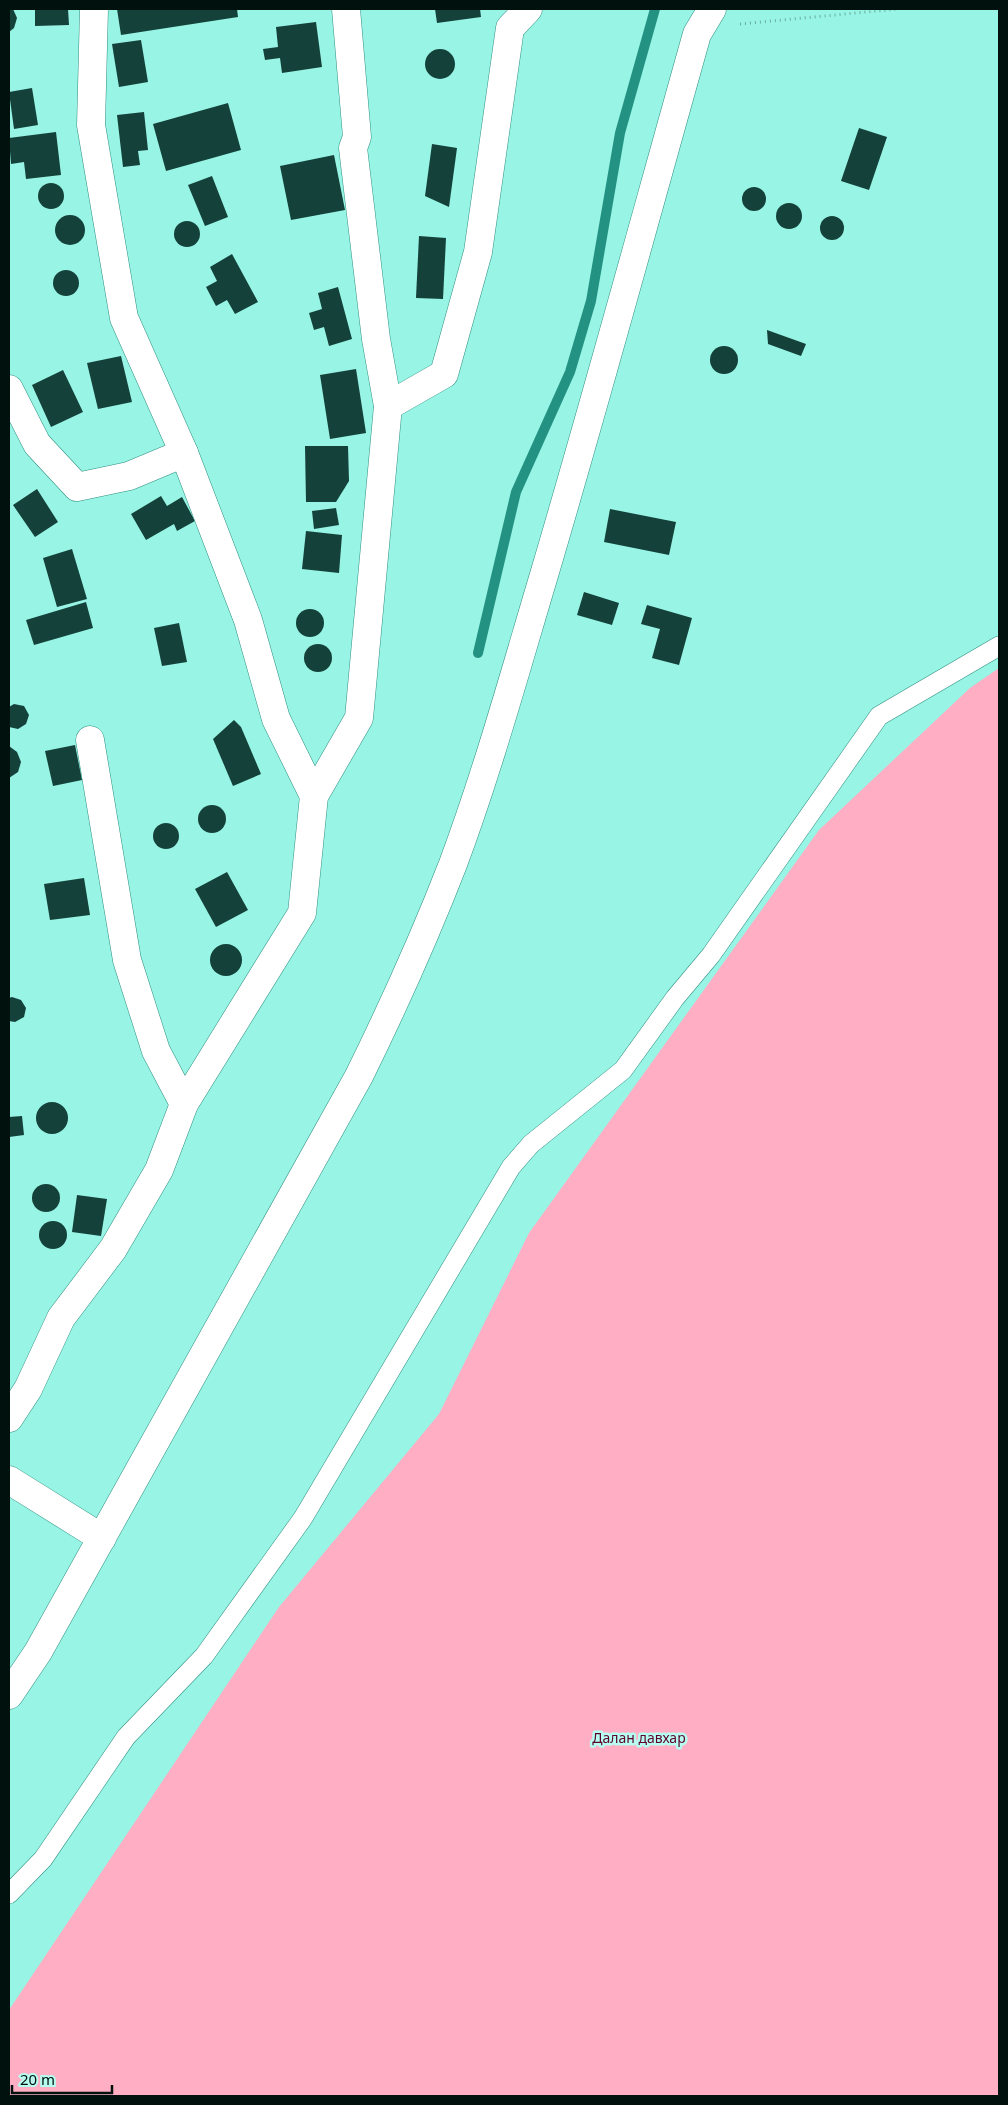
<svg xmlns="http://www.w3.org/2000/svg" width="1008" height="2105" font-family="'Noto Sans',sans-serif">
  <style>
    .green { fill: #ffaec4 }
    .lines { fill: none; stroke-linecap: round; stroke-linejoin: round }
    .stream { stroke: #239283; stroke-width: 10 }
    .building { fill: #14413a }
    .lane-casing { stroke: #2f9082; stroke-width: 20 }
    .street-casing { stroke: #2f9082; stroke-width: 29 }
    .path { stroke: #6aaea2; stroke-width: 3; stroke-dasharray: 1 4; stroke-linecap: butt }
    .lane { stroke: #fff; stroke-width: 19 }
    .street { stroke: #fff; stroke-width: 28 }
    .labels { text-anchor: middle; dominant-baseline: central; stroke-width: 5; stroke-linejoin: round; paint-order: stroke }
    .park-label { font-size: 14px; fill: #5d012c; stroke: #b6fef0 }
  </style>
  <rect width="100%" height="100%" fill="#98f4e4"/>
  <polygon class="green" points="999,668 999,2096 9,2096 9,2010 279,1607 439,1414 529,1233 819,830 970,688"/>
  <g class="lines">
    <polyline class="stream" points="478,653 516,492 570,372 591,301 620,133 655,9"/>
  </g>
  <g class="building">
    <polygon points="9,9 13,9 17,18 14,28 9,32"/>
    <polygon points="35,9 68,9 69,25 35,26"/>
    <polygon points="117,9 237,9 238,17 121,35"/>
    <polygon points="435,9 480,9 481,17 437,23"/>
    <polygon points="316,22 322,67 282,73 280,58 265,60 263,49 278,47 276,27"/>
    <polygon points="141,40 148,82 119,87 112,44"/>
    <circle cx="440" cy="64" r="15"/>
    <polygon points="32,88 38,125 14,129 9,92"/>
    <polygon points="228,103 241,150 166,171 153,124"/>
    <polygon points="144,112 148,150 138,151 140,165 123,167 117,115"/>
    <polygon points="859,128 887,137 869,190 841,181"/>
    <polygon points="56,132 61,175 26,179 24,162 11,164 9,138"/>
    <polygon points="432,144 457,148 449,207 425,196"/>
    <polygon points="334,155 345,210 291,220 280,166"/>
    <polygon points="212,176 228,217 205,226 188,185"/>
    <circle cx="51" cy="196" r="13"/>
    <circle cx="754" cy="199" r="12"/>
    <circle cx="789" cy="216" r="13"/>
    <circle cx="70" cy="230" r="15"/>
    <circle cx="832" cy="228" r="12"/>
    <circle cx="187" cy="234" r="13"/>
    <polygon points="419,236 446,238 443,299 416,298"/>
    <polygon points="232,254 258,302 235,314 227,300 216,306 206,287 217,281 210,267"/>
    <circle cx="66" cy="283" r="13"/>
    <polygon points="338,287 352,339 329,346 324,327 314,330 309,313 322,309 318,293"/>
    <polygon points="767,330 806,344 801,356 768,344"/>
    <circle cx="724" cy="360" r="14"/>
    <polygon points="121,356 132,402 98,409 87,363"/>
    <polygon points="356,369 366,433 330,439 320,375"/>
    <polygon points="63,370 83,412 51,427 32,385"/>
    <polygon points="305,446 348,446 349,481 336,502 306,502"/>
    <polygon points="37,489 58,522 35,537 13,505"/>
    <polygon points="161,496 167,506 182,497 195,521 177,531 174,524 146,540 131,514"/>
    <polygon points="336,508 339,525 314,529 312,511"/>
    <polygon points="610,509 676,522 669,555 604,542"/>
    <polygon points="306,531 342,535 339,573 302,569"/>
    <polygon points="72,549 87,599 57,607 43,558"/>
    <polygon points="584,592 619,603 612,625 577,615"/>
    <polygon points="86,602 93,628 34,645 26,620"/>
    <polygon points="647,605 692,618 679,665 652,658 660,629 641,624"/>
    <circle cx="310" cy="623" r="14"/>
    <polygon points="179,623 187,662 162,666 154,628"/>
    <circle cx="318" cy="658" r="14"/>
    <polygon points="14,704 24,706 29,715 26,724 18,729 9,727 9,707"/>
    <polygon points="234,720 241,727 261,774 233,786 213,739"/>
    <polygon points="75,745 82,780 53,786 45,751"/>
    <polygon points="9,746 17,752 21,762 18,772 9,778"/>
    <circle cx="212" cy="819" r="14"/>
    <circle cx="166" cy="836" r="13"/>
    <polygon points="227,872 248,910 216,927 195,889"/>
    <polygon points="84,878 90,915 50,920 44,884"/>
    <circle cx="226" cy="960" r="16"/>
    <polygon points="12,997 21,1000 26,1008 24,1017 15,1022 9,1021 9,998"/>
    <circle cx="52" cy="1118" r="16"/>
    <polygon points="22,1116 24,1135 9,1137 9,1117"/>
    <circle cx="46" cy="1198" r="14"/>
    <polygon points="77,1195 107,1199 101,1236 72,1232"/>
    <circle cx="53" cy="1235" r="14"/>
  </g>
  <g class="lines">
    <g class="lane-casing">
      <polyline id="lane" points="9,1894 43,1859 126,1737 204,1656 303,1518 511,1167 531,1144 623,1070 675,998 711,955 879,716 999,646"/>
    </g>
    <g class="street-casing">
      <g id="street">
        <polyline points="94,9 91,125 124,318 184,453 248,620 276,719 314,796"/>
        <polyline points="9,389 37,444 77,487 129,476 184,453"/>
        <polyline points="388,406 444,374 478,252 510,28 528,9"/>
        <polyline points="90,740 127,960 156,1051 184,1104"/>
        <polyline points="9,1418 28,1389 61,1318 113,1249 159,1170 184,1104 302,913 314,796 359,718 388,406 376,339 353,148 357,137 346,9"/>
        <polyline points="9,1480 102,1538"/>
        <path d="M9 1695 38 1652 359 1076C393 1007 425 936 453 864 488 770 515 672 544 575 597 396 646 215 697 34L712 9"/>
      </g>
    </g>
    <polyline class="path" points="740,24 898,9"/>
    <use href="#lane" class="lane"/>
    <use href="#street" class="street"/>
  </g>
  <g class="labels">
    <g class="park-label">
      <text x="639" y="1737">Далан давхар</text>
    </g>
  </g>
  <rect width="1008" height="2105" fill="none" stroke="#01110e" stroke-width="20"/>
  <path d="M12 2085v8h100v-8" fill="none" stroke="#01110e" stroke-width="2.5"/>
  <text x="20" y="2085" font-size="15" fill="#01110e" stroke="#b6fef0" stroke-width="4" paint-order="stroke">20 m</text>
</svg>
